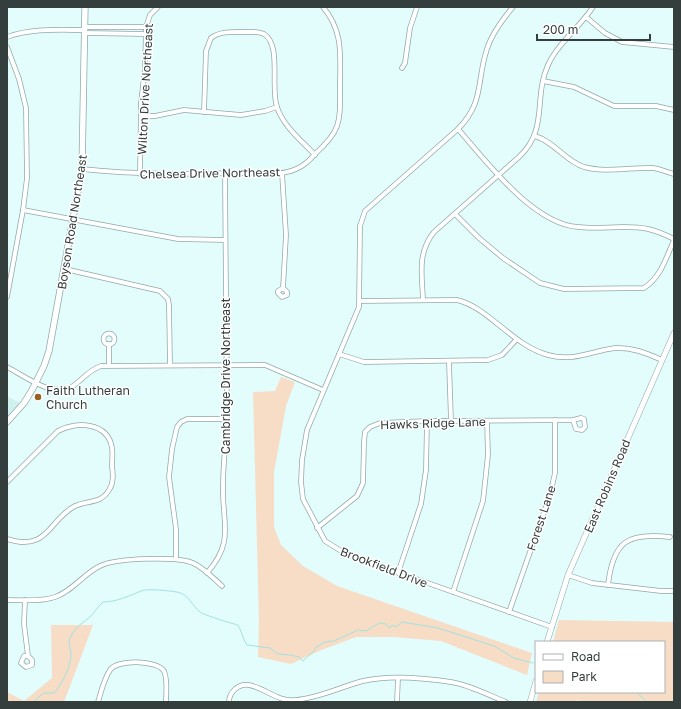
<svg xmlns="http://www.w3.org/2000/svg" width="681" height="709" font-family="'Golos Text',sans-serif">
  <style>
    .built { fill: #cff2f1 }
    .green { fill: #f7dcc6 }
    .lines { fill: none; stroke-linecap: round; stroke-linejoin: round }
    .stream { stroke: #9fe3e1; stroke-width: 1 }
    .minor-casing { stroke: #91a9a8; stroke-width: 5.5 }
    .tertiary-casing { stroke: #91a9a8; stroke-width: 6 }
    .secondary-casing { stroke: #91a9a8; stroke-width: 7 }
    .minor { stroke: #fff; stroke-width: 4 }
    .tertiary { stroke: #fff; stroke-width: 5 }
    .secondary { stroke: #fff; stroke-width: 5.5 }
    .poi-dot { fill: #9b5f22; stroke: #fff; stroke-width: 1.5 }
    .labels { text-anchor: middle; dominant-baseline: central; stroke-width: 3; stroke-linejoin: round; paint-order: stroke }
    .street-label { font-size: 12px; fill: #343e3d; stroke: #fff }
    .poi-label { font-size: 12px; fill: #343e3d; stroke: #fff; text-anchor: start }
  </style>
  <rect width="100%" height="100%" fill="#e3fdfc"/>
  <polygon class="built" points="7,396 20,403 7,417"/>
  <g class="green">
    <polygon points="281,377 295,382 286,406 274,472 274,527 281,545 303,566 337,586 532,653 527,675 441,641 394,637 356,637 319,651 291,664 258,657 259,620 253,392 275,391"/>
    <polygon points="559,620 674,622 674,702 581,702 578,700 575,702 536,702 539,692 664,692 664,642 553,642"/>
    <polygon points="51,625 93,625 64,702 7,702 7,692 24,701 52,678"/>
  </g>
  <g class="lines">
    <g class="stream">
      <polyline points="636,692 647,702"/>
      <path d="M36 702V699L44 693H54C62 684 71 667 71 654 71 648 67 642 71 636 75 627 84 622 91 616 95 612 98 606 103 602 116 602 129 596 141 591 147 588 170 591 177 592 189 594 192 606 200 612 204 615 233 624 238 625 242 632 242 637 247 645L270 648 278 654 290 655 299 657 303 661 314 651 316 647 325 642 334 641 358 630 366 631 379 623 386 624 389 628 393 625 396 627 402 622 438 628 494 646 514 658 533 663"/>
    </g>
    <g class="minor-casing">
      <g id="minor">
        <path d="M513 7C502 20 492 33 487 49 476 82 485 101 458 129L365 211 360 226 359 307 307 430 302 460 301 482 303 499 325 541 346 554 552 627"/>
        <polyline points="586,17 605,33 622,42 674,47"/>
        <polyline points="85,27 146,27"/>
        <polyline points="85,33 146,34"/>
        <path d="M7 37C32 28 58 30 85 30"/>
        <polyline points="7,47 19,79 26,108 27,178 23,210 7,297"/>
        <polyline points="402,68 405,63 410,28 417,7"/>
        <polyline points="543,81 574,87 614,106 656,106 674,110"/>
        <path d="M204 112 206 51 211 38C220 31 232 32 243 32 250 32 258 31 264 34 282 45 270 88 277 107 283 126 302 141 315 155"/>
        <polyline points="141,116 155,116 184,110 241,115 265,111 277,107"/>
        <path d="M458 129C486 161 533 224 578 227 601 230 625 224 648 229 657 231 666 235 674 239"/>
        <path d="M535 136C555 142 565 161 584 167 606 173 631 167 653 168 660 169 667 172 674 174"/>
        <path d="M82 169C137 175 191 174 245 173 261 173 282 176 296 169 304 166 310 160 315 154 342 130 340 121 340 87 340 56 344 32 323 7"/>
        <polyline points="282,173 286,235 283,288 278,291 278,293 282,297 287,295 287,292 283,288"/>
        <polyline points="140,174 141,103 145,68 146,27 150,15 158,7"/>
        <polyline points="23,210 178,239 225,240"/>
        <path d="M455 214 479 238 503 258 540 283 564 289 644 288C661 277 666 258 674 240"/>
        <polyline points="65,269 160,291 168,299 169,305 170,364"/>
        <path d="M423 300C422 275 417 253 434 232L519 157C549 129 533 98 548 65 558 43 580 27 593 7"/>
        <path d="M360 301 457 300C488 307 512 345 548 355 574 362 591 351 615 348 632 347 646 353 662 360"/>
        <circle cx="109" cy="339" r="5.5"/>
        <polyline points="339,354 364,362 488,360 502,355 516,340"/>
        <polyline points="449,362 451,421"/>
        <polyline points="109,365 109,344"/>
        <path d="M7 367C25 376 53 399 73 386 83 379 89 370 101 366L265 365 323 390"/>
        <path d="M7 482 58 431C76 421 108 422 112 448 113 453 112 460 112 466 113 474 114 483 109 490 101 504 88 500 75 506 48 520 49 552 7 539"/>
        <polyline points="317,528 357,496 363,483 364,442 365,432 370,427 380,423 427,421 573,420 576,429 582,430 585,427 584,419 581,418 573,420"/>
        <polyline points="176,559 176,529 169,477 172,449 177,427 181,422 187,419 227,419"/>
        <path d="M207 573C235 541 222 524 223 486 223 464 226 442 227 419L225 174"/>
        <polyline points="398,573 421,504 426,470 427,421"/>
        <polyline points="568,575 592,583 661,591 674,591"/>
        <path d="M608 585C613 541 628 532 670 537"/>
        <polyline points="453,592 483,501 488,455 487,421"/>
        <path d="M7 600C23 600 40 602 55 597 73 591 83 574 100 566 115 558 178 556 193 563 204 568 213 578 222 586"/>
        <polyline points="25,600 24,624 28,656 24,656 21,663 26,667 32,665 32,660 28,656"/>
        <polyline points="509,612 550,495 555,473 555,420"/>
        <path d="M98 702C101 692 104 679 110 670 117 659 157 660 164 671 168 680 166 693 166 702"/>
        <path d="M229 702C229 692 239 683 249 685 265 688 278 702 295 700 319 698 340 687 363 681 388 675 425 678 451 682 470 685 488 695 506 702"/>
        <polyline points="397,702 398,678"/>
      </g>
    </g>
    <g class="tertiary-casing">
      <g id="tertiary">
        <polyline points="547,642 568,575 674,333"/>
        <polyline points="530,702 536,681"/>
      </g>
    </g>
    <g class="secondary-casing">
      <polyline id="secondary" points="7,422 24,403 32,390 44,366 49,351 82,169 85,7"/>
    </g>
    <use href="#minor" class="minor"/>
    <use href="#tertiary" class="tertiary"/>
    <use href="#secondary" class="secondary"/>
  </g>
  <circle class="poi-dot" cx="38" cy="397" r="4"/>
  <g class="labels">
    <g class="street-label">
      <text transform="translate(145 89) rotate(-87)">Wilton Drive Northeast</text>
      <text transform="translate(210 173) rotate(-1)">Chelsea Drive Northeast</text>
      <text transform="translate(72 222) rotate(-81)">Boyson Road Northeast</text>
      <text transform="translate(225 376) rotate(-90)">Cambridge Drive Northeast</text>
      <text transform="translate(433 423) rotate(-2)">Hawks Ridge Lane</text>
      <text transform="translate(607 486) rotate(-67)">East Robins Road</text>
      <text transform="translate(541 518) rotate(-72)">Forest Lane</text>
      <text transform="translate(384 567) rotate(21)">Brookfield Drive</text>
    </g>
    <g class="poi-label">
      <text x="46" y="390">Faith Lutheran<tspan x="46" dy="14">Church</tspan></text>
    </g>
  </g>
  <rect width="681" height="709" fill="none" stroke="#343e3d" stroke-width="16"/>
  <rect x="535" y="641" width="130" height="52" fill="#ffffff" stroke="#aeb2b1"/>
  <rect x="543" y="654" width="20" height="6" fill="#ffffff" stroke="#aeb2b1"/>
  <text x="571" y="661" font-size="12" fill="#343e3d">Road</text>
  <rect x="543" y="671" width="20" height="12" fill="#f7dcc6" stroke="#aeb2b1"/>
  <text x="571" y="681" font-size="12" fill="#343e3d">Park</text>
  <path d="M537 34v6h113v-6" fill="none" stroke="#343e3d" stroke-width="2"/>
  <text x="543" y="34" font-size="12" fill="#343e3d" stroke="#ffffff" stroke-width="3" paint-order="stroke">200 m</text>
</svg>
